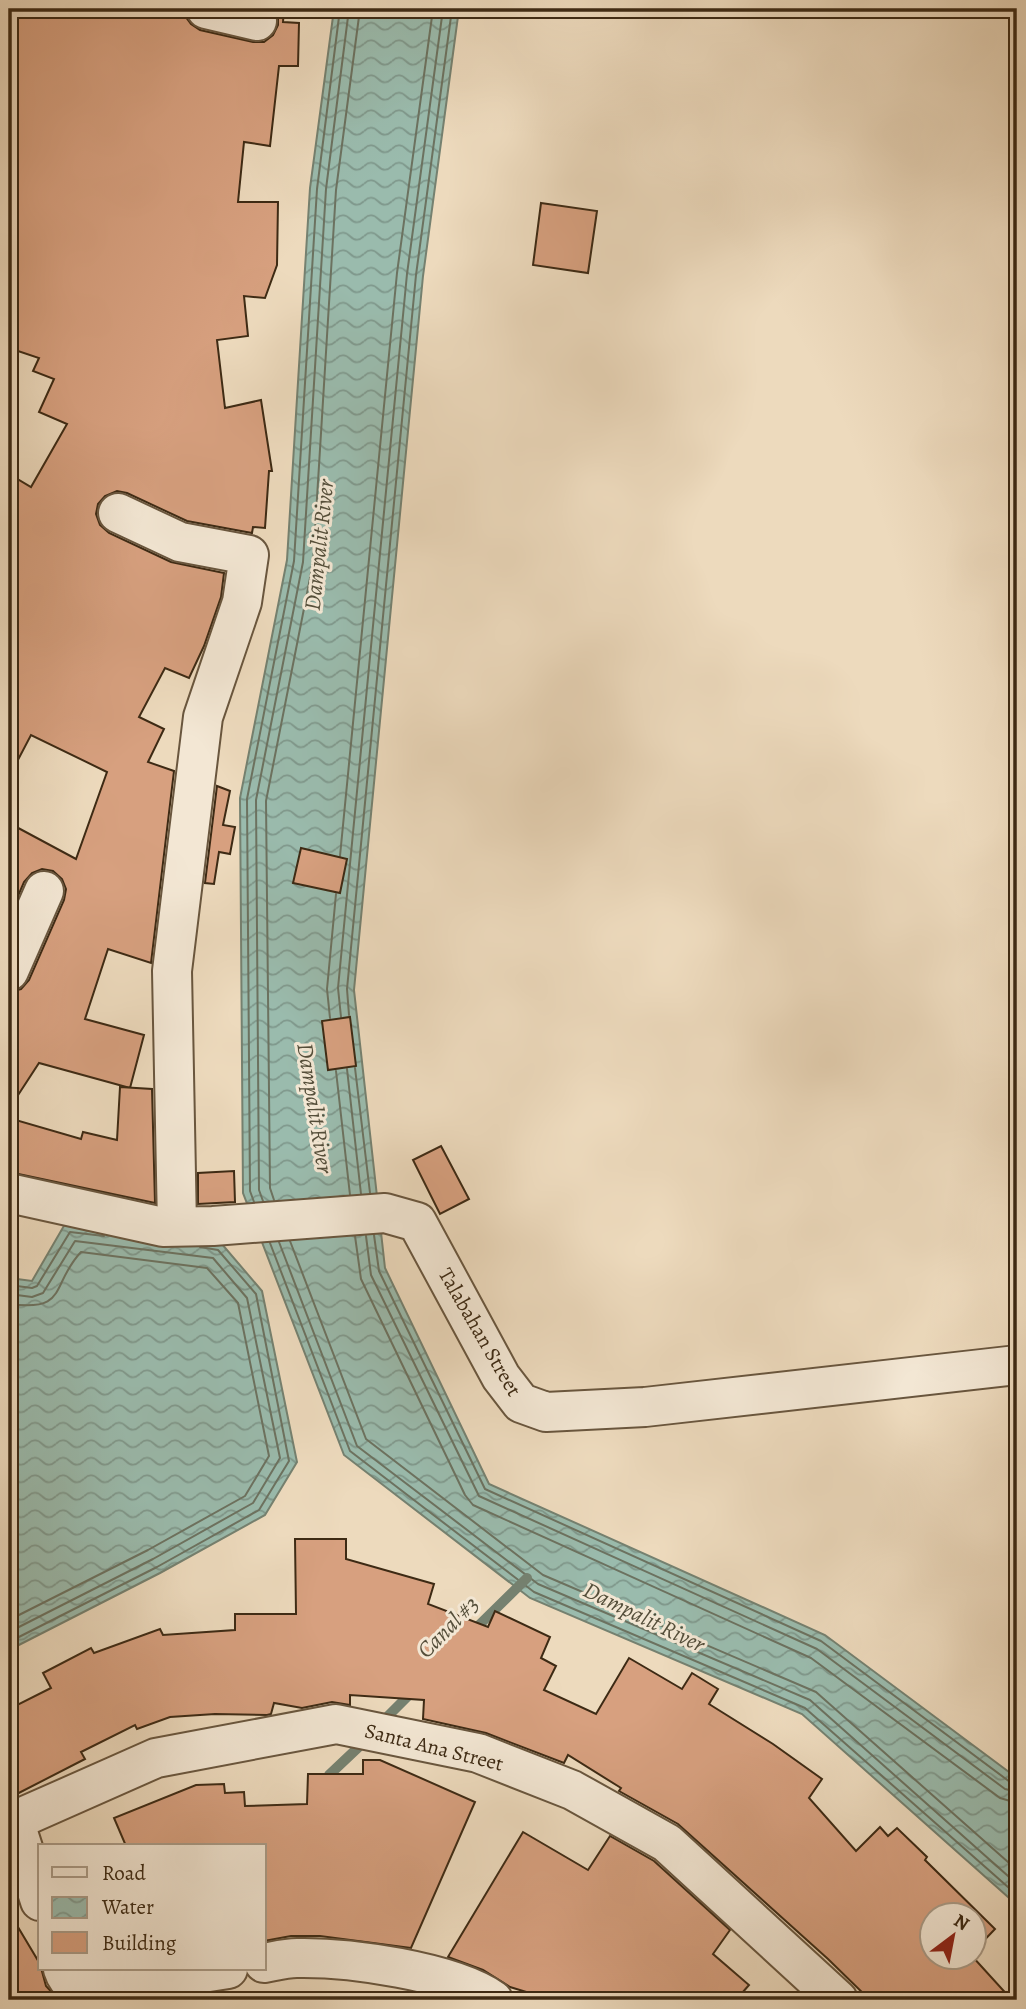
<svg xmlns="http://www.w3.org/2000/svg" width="1026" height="2009" font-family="Alegreya,serif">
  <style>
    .water { fill: url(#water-waves); stroke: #758170; stroke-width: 2 }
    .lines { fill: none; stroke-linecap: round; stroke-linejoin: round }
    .shore { stroke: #6c7260; stroke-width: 2 }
    .stream { stroke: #758170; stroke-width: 10 }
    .building { fill: #d7a07f; stroke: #3d2a14; stroke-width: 2 }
    .minor-casing { stroke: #69563e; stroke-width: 42 }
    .minor { stroke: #f3e7d4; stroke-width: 38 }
    .labels { text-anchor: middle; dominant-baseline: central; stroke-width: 6; stroke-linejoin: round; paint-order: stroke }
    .street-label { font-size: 21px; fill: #3d2a14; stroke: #f3e7d4 }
    .water-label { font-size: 23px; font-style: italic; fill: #544e3a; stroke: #f3e7d4 }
  </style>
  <defs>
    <pattern id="water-waves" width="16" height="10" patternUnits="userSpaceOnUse" patternTransform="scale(1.75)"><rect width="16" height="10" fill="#9abbad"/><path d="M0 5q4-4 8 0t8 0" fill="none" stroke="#7f988c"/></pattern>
  </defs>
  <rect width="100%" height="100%" fill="#eddabd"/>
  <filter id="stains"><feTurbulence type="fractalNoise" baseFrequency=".00286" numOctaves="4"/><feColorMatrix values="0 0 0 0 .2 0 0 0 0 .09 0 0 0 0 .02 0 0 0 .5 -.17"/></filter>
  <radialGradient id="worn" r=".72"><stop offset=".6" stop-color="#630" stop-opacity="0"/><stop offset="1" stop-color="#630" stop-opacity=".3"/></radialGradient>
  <g class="water">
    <polygon points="334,9 459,9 423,276 354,990 385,1268 489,1484 825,1635 1017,1778 1017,1905 802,1714 530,1598 344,1455 243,1193 240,798 287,560 310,188"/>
    <polygon points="65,1224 221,1243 262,1291 297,1462 265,1515 160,1573 9,1650 9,1278 32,1281"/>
  </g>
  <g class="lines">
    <g class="shore">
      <polyline points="340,856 397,273 433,9"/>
      <polyline points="349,1015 347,989 416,275 452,9"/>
      <polyline points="341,1017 338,988 407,274 443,9"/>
      <polyline points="330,1018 327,989 336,894"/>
      <polyline points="355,1068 370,1193"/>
      <polyline points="347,1069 361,1194"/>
      <polyline points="336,1071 350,1195"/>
      <polyline points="274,1200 270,1188 266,801 313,563 336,190 360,9"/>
      <polyline points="263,1201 259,1190 256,800 303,562 326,189 349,9"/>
      <polyline points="254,1202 250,1191 247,799 294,561 317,189 340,9"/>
      <polyline points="374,1235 379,1271 485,1489 821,1641 1010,1782 1017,1783"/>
      <polyline points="355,1236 361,1279 465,1495 473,1505 811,1658 1000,1798 1017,1803"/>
      <polyline points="366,1236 371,1275 479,1496 817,1649 1005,1789 1017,1792"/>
      <polyline points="290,1241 366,1439 543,1575 816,1692 1017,1870"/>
      <polyline points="279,1242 357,1446 538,1584 810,1700 1017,1884"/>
      <polyline points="270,1243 350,1451 534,1592 805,1708 1017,1895"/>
      <polyline points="9,1285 32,1288 37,1286 70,1232 104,1236"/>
      <polyline points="9,1294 32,1297 43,1293 75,1241 213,1258 247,1298 280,1458 253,1503 153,1559 9,1632"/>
      <path d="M9 1304C69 1312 50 1285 81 1252L207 1268 238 1303 269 1456 245 1496 148 1550 9 1620"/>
      <polyline points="9,1642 157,1567 259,1510 289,1461 256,1294 218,1250 200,1247"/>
    </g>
    <g class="stream">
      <polyline points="471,1633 527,1578"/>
      <polyline points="380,1724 415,1689"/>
      <polyline points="323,1785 329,1775 365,1741"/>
      <polyline points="212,2000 213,1999"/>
    </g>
  </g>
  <g class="building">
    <polygon points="9,9 185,9 185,16 191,24 200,30 253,42 264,42 273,35 278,25 278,15 274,9 284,9 283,22 299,23 298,66 279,66 270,146 244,142 238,202 278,202 277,265 265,298 244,296 248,336 217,340 225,408 261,400 272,471 269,471 265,528 253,527 252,533 187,521 127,493 117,491 105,496 98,504 96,514 100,525 109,533 171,562 224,573 221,597 204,646 189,678 165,668 139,717 164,729 148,762 174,771 151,963 108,949 85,1019 144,1035 130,1088 39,1063 9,1109 9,992 21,989 29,980 64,900 66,889 62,879 53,871 42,869 32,873 24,882 9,917 9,823 76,859 107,772 31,735 9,777 9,474 31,487 67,424 39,412 54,379 33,371 39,358 9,348"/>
    <polygon points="541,203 597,211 588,273 533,265"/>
    <polygon points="217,786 230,791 223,825 235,827 230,854 219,852 214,884 205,883"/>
    <polygon points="301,848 347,859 340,893 293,883"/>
    <polygon points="350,1017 356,1066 328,1070 322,1021"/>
    <polygon points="120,1087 152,1089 155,1203 9,1172 9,1118 81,1139 83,1132 117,1140"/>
    <polygon points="441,1146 469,1199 440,1214 413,1160"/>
    <polygon points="234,1171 235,1202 198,1204 198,1173"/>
    <polygon points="295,1539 346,1539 346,1559 434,1584 428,1604 488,1627 495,1611 550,1637 541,1658 556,1666 544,1690 596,1714 629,1658 682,1689 692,1673 718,1689 709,1704 773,1744 822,1779 809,1798 856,1851 880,1827 888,1836 897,1828 927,1857 925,1860 995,1929 974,1951 974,1914 932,1914 932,1956 972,1956 1012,2000 870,2000 828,1959 678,1824 619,1791 621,1788 568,1755 564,1763 486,1733 423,1719 424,1700 350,1695 350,1705 332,1702 302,1708 274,1703 271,1714 267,1715 215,1714 170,1717 137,1729 135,1725 81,1752 85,1759 9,1798 9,1709 51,1688 43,1673 91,1648 94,1653 160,1629 163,1635 235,1630 235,1614 296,1614"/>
    <polygon points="363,1760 380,1760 475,1802 411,1948 320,1936 291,1936 264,1941 264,1846 126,1846 114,1818 196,1785 224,1784 225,1793 244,1792 245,1806 307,1804 308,1774 363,1774"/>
    <polygon points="523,1832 588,1870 610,1836 654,1861 730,1930 713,1954 749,1985 736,2000 526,2000 530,1993 510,1987 483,1970 448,1957"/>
    <polygon points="9,1912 40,1964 46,1986 59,2000 9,2000"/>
  </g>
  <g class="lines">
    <g class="minor-casing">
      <g id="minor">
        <polyline points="206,9 257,21"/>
        <polyline points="118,513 180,542 249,555 242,602 203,717 172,971 177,1226"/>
        <polyline points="9,971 44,891"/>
        <polyline points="9,1193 163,1227 213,1226 385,1213 417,1222 501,1377 521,1403 546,1412 645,1407 1017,1365"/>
        <polyline points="14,1820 40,1901"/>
        <polyline points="9,1823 156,1758 336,1724 478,1753 572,1790 667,1843 838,2000"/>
        <path d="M264 1963C275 1961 286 1958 297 1958 348 1957 452 1971 493 2000"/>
        <path d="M63 1969C68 1985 79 1988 94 1990L228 1969"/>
      </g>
    </g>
    <use href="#minor" class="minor"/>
  </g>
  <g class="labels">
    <g class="street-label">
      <text transform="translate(480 1332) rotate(60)">Talabahan Street</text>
      <text transform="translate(434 1747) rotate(14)">Santa Ana Street</text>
    </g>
    <g class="water-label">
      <text transform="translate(319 545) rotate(-84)">Dampalit River</text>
      <text transform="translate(315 1108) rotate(81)">Dampalit River</text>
      <text transform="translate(644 1617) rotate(26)">Dampalit River</text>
      <text transform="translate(448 1627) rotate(-45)">Canal #3</text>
    </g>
  </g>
  <rect width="1026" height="2009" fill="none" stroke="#eddabd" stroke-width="35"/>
  <rect x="10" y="10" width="1005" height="1988" fill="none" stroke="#3d2a14" stroke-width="3.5"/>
  <rect x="18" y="18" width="991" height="1974" fill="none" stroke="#3d2a14" stroke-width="2"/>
  <rect x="38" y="1844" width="228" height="126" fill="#f3e7d4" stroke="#aa9b87" stroke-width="2"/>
  <rect x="52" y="1867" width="35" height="10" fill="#f3e7d4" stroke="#aa9b87" stroke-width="2"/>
  <text x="102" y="1880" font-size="21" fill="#3d2a14">Road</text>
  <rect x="52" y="1897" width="35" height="21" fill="url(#water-waves)" stroke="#aa9b87" stroke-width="2"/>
  <text x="102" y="1914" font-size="21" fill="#3d2a14">Water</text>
  <rect x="52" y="1932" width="35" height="21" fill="#d7a07f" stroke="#aa9b87" stroke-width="2"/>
  <text x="102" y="1950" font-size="21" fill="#3d2a14">Building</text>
  <g transform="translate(953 1936) rotate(32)"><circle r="33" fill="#f3e7d4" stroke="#aa9b87" stroke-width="2"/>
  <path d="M0-5L12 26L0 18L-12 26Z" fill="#8f2418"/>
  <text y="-10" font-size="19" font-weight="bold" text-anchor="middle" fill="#3d2a14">N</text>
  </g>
  <rect width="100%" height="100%" filter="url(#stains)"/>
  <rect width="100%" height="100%" fill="url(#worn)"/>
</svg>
